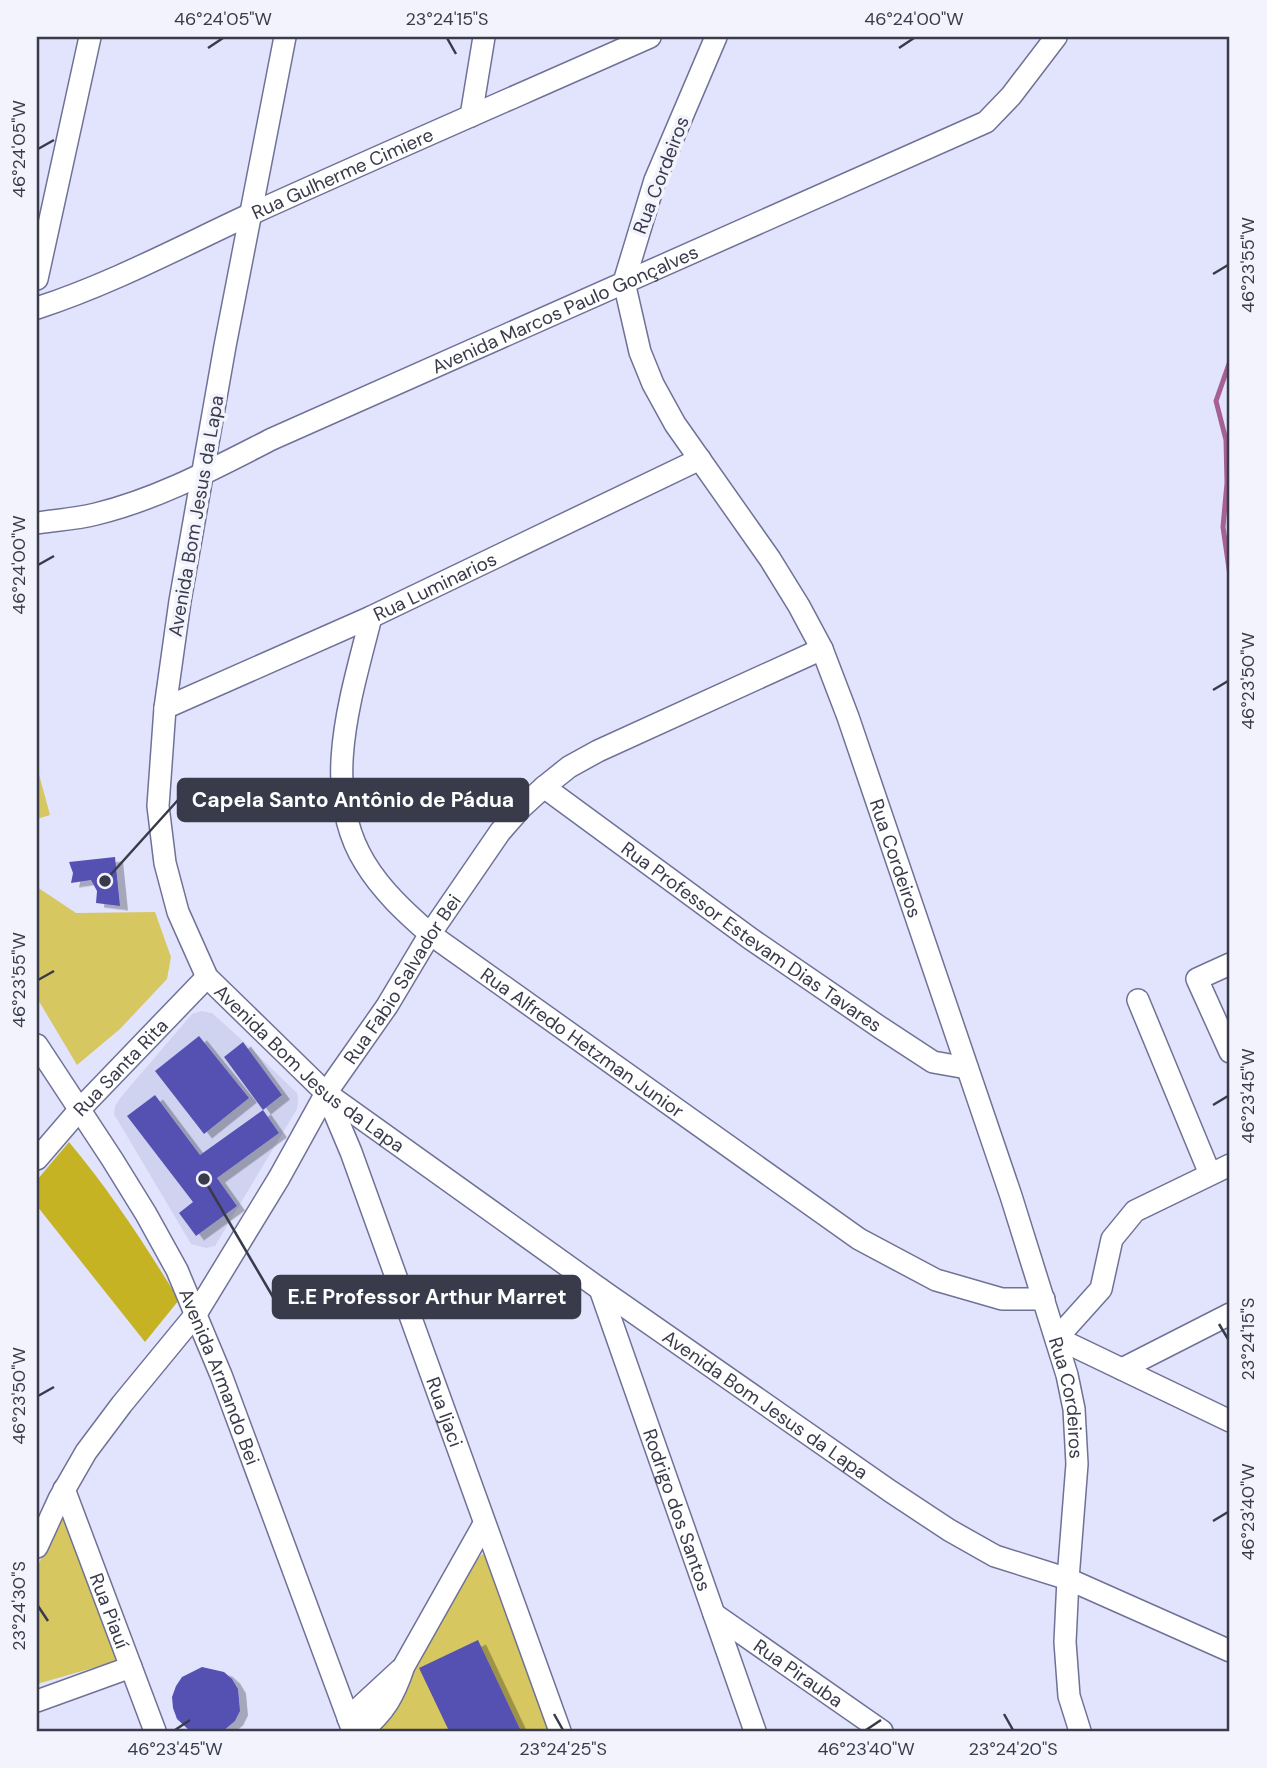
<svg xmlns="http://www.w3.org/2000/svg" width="1267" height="1768" font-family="'DM Sans',sans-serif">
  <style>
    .built { fill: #d0d3f0 }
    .green { fill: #d6c760 }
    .forest { fill: #c6b324 }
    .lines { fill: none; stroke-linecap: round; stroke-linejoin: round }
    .stream { stroke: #a66094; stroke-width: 5 }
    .building { fill: #5551b3; filter: url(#shadow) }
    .minor-casing { stroke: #6f7297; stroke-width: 24 }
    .minor { stroke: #fff; stroke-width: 21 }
    .ticks { fill: none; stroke: #393b4b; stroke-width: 2.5 }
    .labels { text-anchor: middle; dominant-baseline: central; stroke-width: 7; stroke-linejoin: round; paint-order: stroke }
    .street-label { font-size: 19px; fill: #393b4b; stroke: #f2f3fc }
    .leader { fill: none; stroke: #393b4b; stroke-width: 2.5 }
    .callout-dot { fill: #393b4b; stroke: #f2f3fc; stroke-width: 2.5 }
    .callout { fill: #393b4b; stroke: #393b4b; stroke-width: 2.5 }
    .callout-label { font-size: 21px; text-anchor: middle; font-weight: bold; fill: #fff }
    .neatline { fill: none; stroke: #393b4b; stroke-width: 2.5 }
    .ticks-label { font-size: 18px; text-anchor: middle; fill: #393b4b }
  </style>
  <defs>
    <filter id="shadow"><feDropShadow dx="8" dy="4.5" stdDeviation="0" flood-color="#0004"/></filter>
  </defs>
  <rect width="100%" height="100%" fill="#e2e4fe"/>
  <polygon class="built" points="201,1011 212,1013 242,1040 297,1093 298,1101 297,1109 215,1246 206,1248 191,1244 114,1114 115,1106 121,1097 192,1014"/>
  <g class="green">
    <polygon points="37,767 50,815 37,819"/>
    <polygon points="37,887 76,913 155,912 171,957 167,979 120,1029 77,1065 37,998"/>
    <polygon points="60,1510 117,1661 37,1684 37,1569"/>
    <polygon points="486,1553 550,1731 379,1731 470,1569 481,1555"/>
  </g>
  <path class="forest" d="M69 1142C111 1192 145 1245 179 1300L145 1342 37 1206V1180Z"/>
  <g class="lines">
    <polyline class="stream" points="1230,361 1216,401 1226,440 1227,483 1223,527 1230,576"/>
  </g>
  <g class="building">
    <polygon points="115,857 120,906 96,903 97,891 91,880 71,883 73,873 69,862"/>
    <polygon points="199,1036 249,1098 204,1134 155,1071"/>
    <polygon points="243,1042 282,1095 263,1110 224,1057"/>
    <polygon points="155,1095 200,1155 263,1110 279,1133 217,1178 237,1206 196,1236 179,1213 193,1202 127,1116"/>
    <polygon points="478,1640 520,1729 515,1731 449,1731 419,1668"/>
    <polygon points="202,1667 224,1672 232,1679 238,1689 240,1711 235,1721 223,1731 190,1731 177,1719 173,1708 172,1697 176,1686 182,1677"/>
  </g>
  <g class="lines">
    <g class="minor-casing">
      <g id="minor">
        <path id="s1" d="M285 37 225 346 180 601 165 708 158 806 165 863 178 912 207 977 326 1093 600 1289 890 1491 949 1530 995 1556 1068 1579 1230 1651"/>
        <path id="s2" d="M716 37 655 180 624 282 640 352 653 384 675 424 770 559 799 606 822 649 848 717 1011 1196 1067 1375 1074 1409 1077 1464 1068 1579 1065 1642 1069 1696 1080 1731"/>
        <polyline points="471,116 484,37"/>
        <polyline points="37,279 90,37"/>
        <path id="s3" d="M37 308C111 284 180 247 251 214 383 154 517 96 650 37"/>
        <path id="s4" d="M37 523C56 520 77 519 96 514 158 499 215 468 272 439L986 122 1011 96 1056 37"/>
        <path id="s5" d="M371 617C352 694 319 789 365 863 382 891 406 913 430 934L859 1239 936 1280 1002 1299H1044"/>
        <path id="s6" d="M165 708 371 617 700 459"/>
        <path id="s7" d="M544 787 751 939 881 1028 933 1062 967 1068"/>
        <polyline points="1230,964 1197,979 1230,1052"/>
        <polyline points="1138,1000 1210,1174"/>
        <path id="s8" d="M37 1045 112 1159 146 1214 177 1270 221 1375 353 1731"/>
        <path id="s9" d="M327 1095 351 1152 560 1731"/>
        <path id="s10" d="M37 1159 80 1109 207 977"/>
        <polyline points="1230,1165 1135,1211 1112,1239 1101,1289 1057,1338 1230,1421"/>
        <path id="s11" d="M600 1289 755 1731"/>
        <polyline points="1122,1369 1230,1314"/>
        <path id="s12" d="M64 1489 155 1731"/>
        <path id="s13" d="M37 1547 59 1499 86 1452 122 1404 196 1314 279 1178 326 1093 387 1006 430 934 500 832 521 808 544 787 569 767 598 751 822 649"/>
        <path id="s14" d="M714 1614 882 1731"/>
        <polyline points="37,1701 131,1667"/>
        <polyline points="348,1718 400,1670"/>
        <path d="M362 1731C385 1711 394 1696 404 1666L484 1524"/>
      </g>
    </g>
    <use href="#minor" class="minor"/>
  </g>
  <path class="ticks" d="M447 38 456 54M208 48 223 38M899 48 914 38M38 149 54 140M1213 274 1228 265M38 565 54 556M1213 690 1228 681M38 980 54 971M1213 1105 1228 1096M1219 1324 1228 1339M38 1396 54 1387M1213 1521 1228 1512M38 1606 48 1621M554 1714 563 1730M1004 1714 1013 1730M175 1730 190 1720M866 1730 881 1720"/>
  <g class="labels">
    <g class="street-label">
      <text stroke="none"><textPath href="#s3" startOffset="334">Rua Gulherme Cimiere</textPath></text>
      <text transform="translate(661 175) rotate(-69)">Rua Cordeiros</text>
      <text stroke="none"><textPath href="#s4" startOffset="572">Avenida Marcos Paulo Gonçalves</textPath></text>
      <text transform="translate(196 516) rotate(-80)">Avenida Bom Jesus da Lapa</text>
      <text stroke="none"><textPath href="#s6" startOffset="296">Rua Luminarios</textPath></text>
      <text stroke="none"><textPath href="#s2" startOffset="905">Rua Cordeiros</textPath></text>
      <text stroke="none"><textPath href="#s7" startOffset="256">Rua Professor Estevam Dias Tavares</textPath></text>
      <text stroke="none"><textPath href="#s13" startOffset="677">Rua Fabio Salvador Bei</textPath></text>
      <text stroke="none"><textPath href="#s5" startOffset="537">Rua Alfredo Hetzman Junior</textPath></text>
      <text stroke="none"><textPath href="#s10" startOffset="124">Rua Santa Rita</textPath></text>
      <text stroke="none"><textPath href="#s1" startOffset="1097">Avenida Bom Jesus da Lapa</textPath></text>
      <text stroke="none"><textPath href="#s8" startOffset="380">Avenida Armando Bei</textPath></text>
      <text stroke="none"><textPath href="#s2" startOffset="1472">Rua Cordeiros</textPath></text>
      <text stroke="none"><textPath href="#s1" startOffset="1664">Avenida Bom Jesus da Lapa</textPath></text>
      <text stroke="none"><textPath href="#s9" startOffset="338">Rua Ijaci</textPath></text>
      <text stroke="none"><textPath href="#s11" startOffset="234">Rodrigo dos Santos</textPath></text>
      <text stroke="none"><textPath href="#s12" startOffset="130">Rua Piauí</textPath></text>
      <text stroke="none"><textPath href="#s14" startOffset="103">Rua Pirauba</textPath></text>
    </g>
  </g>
  <path class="leader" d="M105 881L178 800M204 1179L273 1297"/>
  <g class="callout-dot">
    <circle cx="105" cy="881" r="7"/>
    <circle cx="204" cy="1179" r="7"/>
  </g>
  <g class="callout">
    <rect x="178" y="779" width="350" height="42" rx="7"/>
    <rect x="273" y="1276" width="307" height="42" rx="7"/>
  </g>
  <g class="callout-label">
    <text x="353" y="807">Capela Santo Antônio de Pádua</text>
    <text x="427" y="1304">E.E Professor Arthur Marret</text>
  </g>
  <rect width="1267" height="1768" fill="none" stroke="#f2f3fc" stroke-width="77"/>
  <rect x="38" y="38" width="1190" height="1692" class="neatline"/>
  <g class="ticks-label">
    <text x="223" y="25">46°24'05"W</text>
    <text x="447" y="25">23°24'15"S</text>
    <text x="914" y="25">46°24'00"W</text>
    <text transform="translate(19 149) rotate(-90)" y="6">46°24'05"W</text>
    <text transform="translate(1248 265) rotate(-90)" y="6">46°23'55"W</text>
    <text transform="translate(19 565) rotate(-90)" y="6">46°24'00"W</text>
    <text transform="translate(1248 681) rotate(-90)" y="6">46°23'50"W</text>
    <text transform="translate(19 980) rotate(-90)" y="6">46°23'55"W</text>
    <text transform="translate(1248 1096) rotate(-90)" y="6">46°23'45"W</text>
    <text transform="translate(1248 1339) rotate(-90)" y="6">23°24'15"S</text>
    <text transform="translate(19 1396) rotate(-90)" y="6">46°23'50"W</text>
    <text transform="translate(1248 1512) rotate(-90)" y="6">46°23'40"W</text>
    <text transform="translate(19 1606) rotate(-90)" y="6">23°24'30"S</text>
    <text x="175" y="1755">46°23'45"W</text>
    <text x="563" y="1755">23°24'25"S</text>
    <text x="866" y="1755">46°23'40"W</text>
    <text x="1013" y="1755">23°24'20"S</text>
  </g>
</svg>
